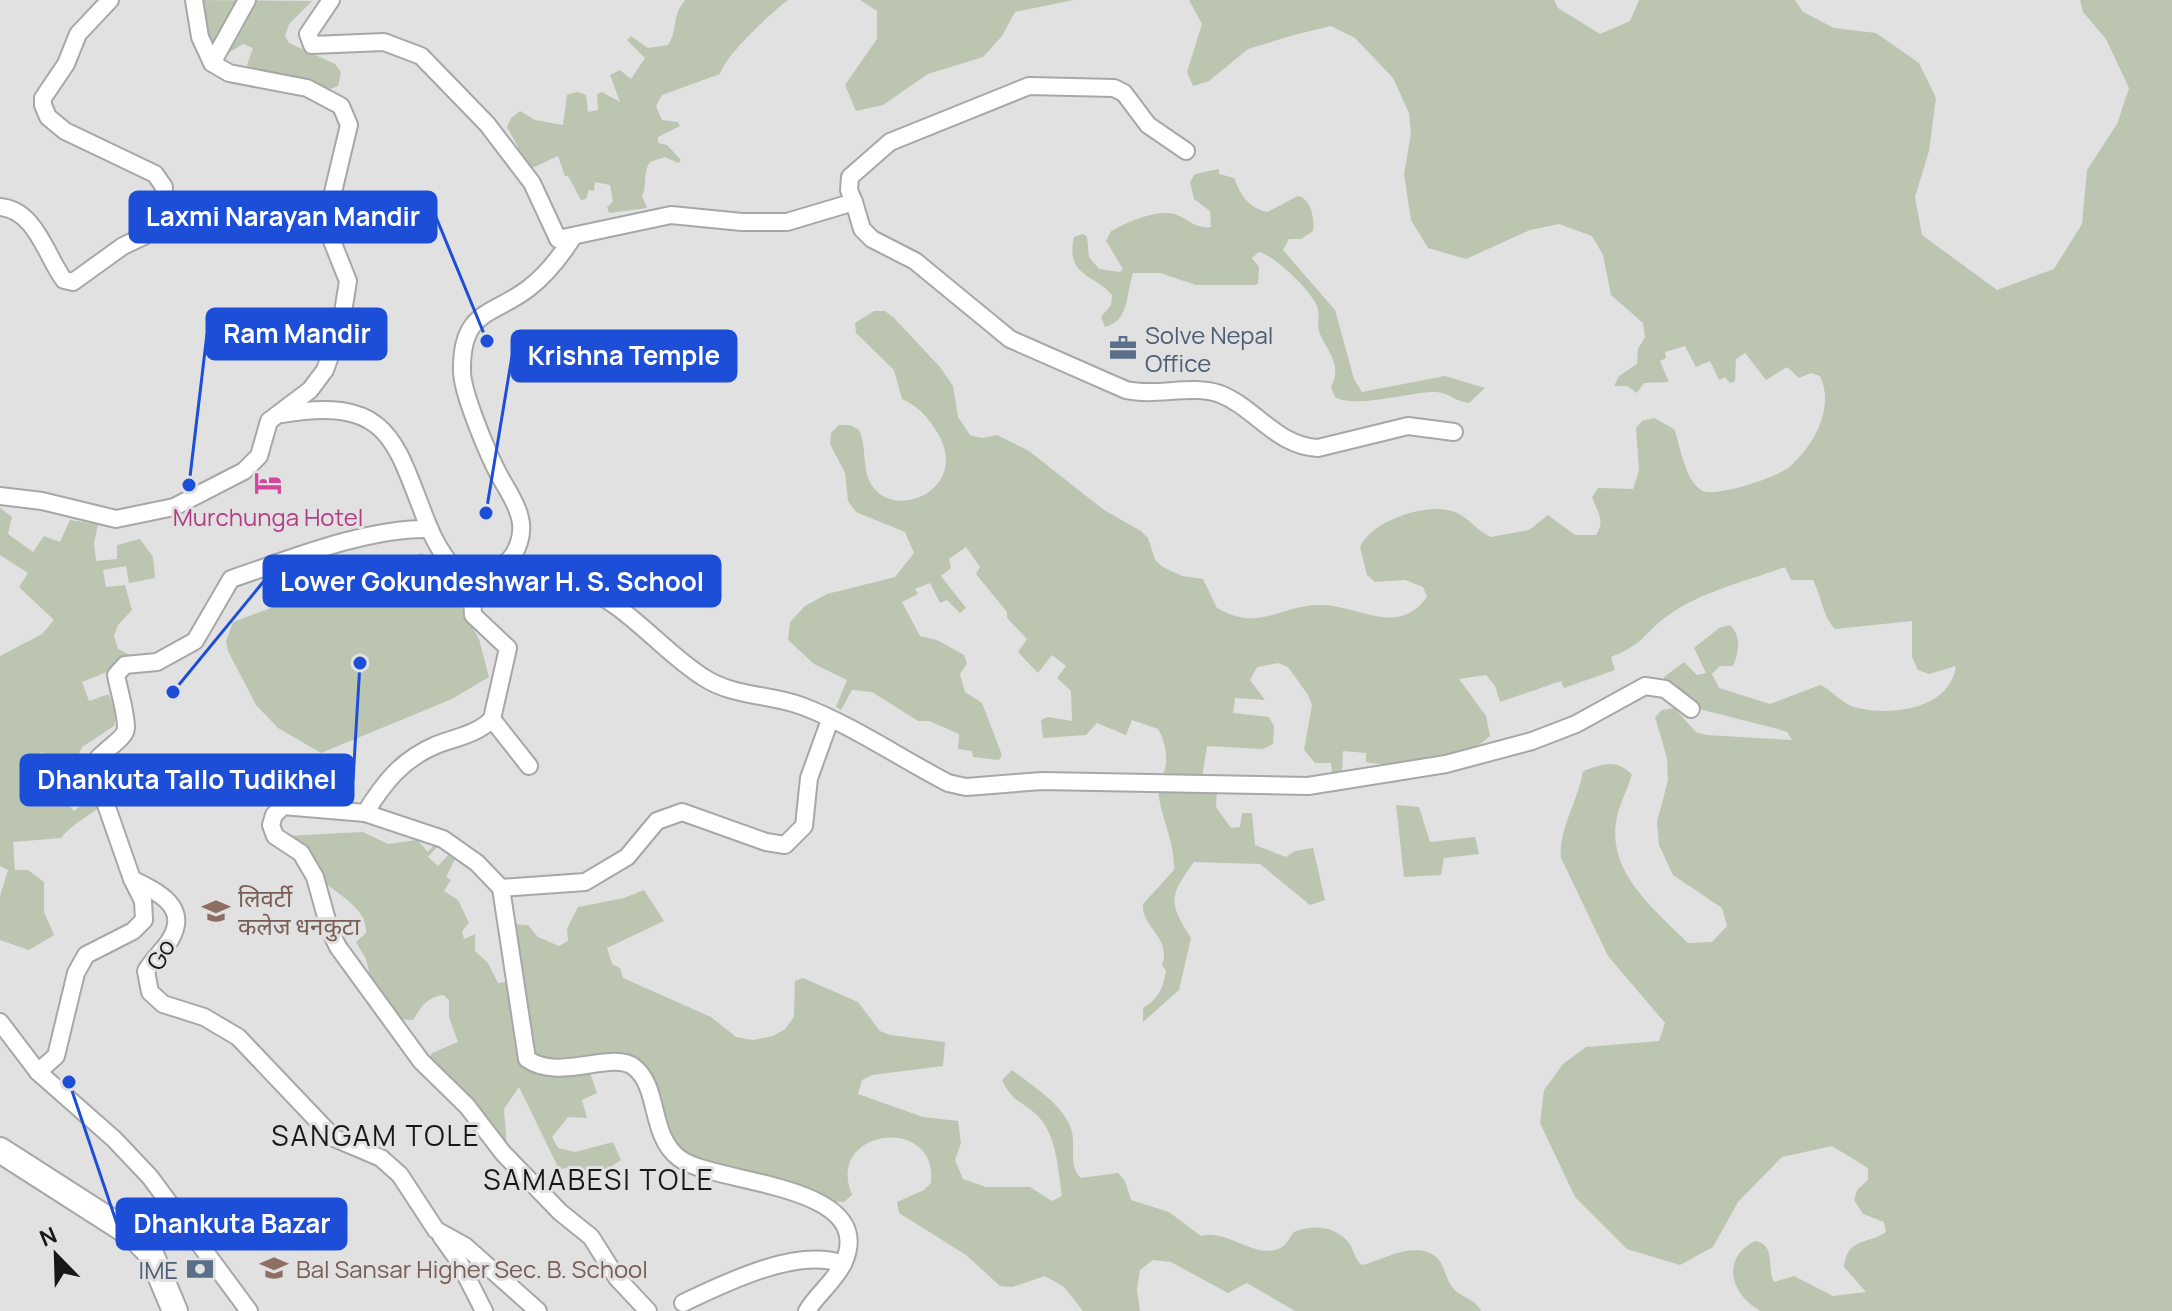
<svg xmlns="http://www.w3.org/2000/svg" width="2172" height="1311" font-family="Manrope,'Noto Sans Devanagari',sans-serif">
  <style>
    .green { fill: #bcc5b0 }
    .lines { fill: none; stroke-linecap: round; stroke-linejoin: round }
    .street-casing { stroke: #a7a7a8; stroke-width: 20 }
    .primary-casing { stroke: #a7a7a8; stroke-width: 28 }
    .street { stroke: #fff; stroke-width: 16 }
    .primary { stroke: #fff; stroke-width: 24 }
    .labels { text-anchor: middle; dominant-baseline: central; stroke-width: 6; stroke-linejoin: round; paint-order: stroke }
    .service-label { font-size: 24px; fill: #4e5e75; stroke: #e1e1e2; text-anchor: start }
    .hotel-label { font-size: 24px; fill: #b23c85; stroke: #e1e1e2 }
    .education-label { font-size: 24px; fill: #785e54; stroke: #e1e1e2; text-anchor: start }
    .street-label { font-size: 24px; fill: #181818; stroke: #e1e1e2 }
    .quarter-label { font-size: 28px; letter-spacing: 2px; fill: #181818; stroke: #e1e1e2 }
    .leader { fill: none; stroke: #1d4ed8; stroke-width: 3 }
    .callout-dot { fill: #1d4ed8; stroke: #e1e1e2; stroke-width: 3 }
    .callout { fill: #1d4ed8; stroke: #1d4ed8; stroke-width: 3 }
    .callout-label { font-size: 26px; text-anchor: middle; font-weight: bold; fill: #fff }
  </style>
  <rect width="100%" height="100%" fill="#e1e1e2"/>
  <g class="green">
    <polygon points="194,0 312,1 289,24 285,36 289,43 335,64 341,72 338,86 330,89 296,77 251,70 247,65 253,48 243,44 222,57 214,50"/>
    <path d="M685 0H788C770 14 727 53 720 74L662 95 656 106 662 120 678 122 680 126 658 137V143L667 145 681 160 678 163 665 157 650 162C642 174 648 184 642 196L647 208 609 213 607 207 613 202 610 185 595 182 594 191 589 190 586 199 581 200 568 176H565L558 156 530 169 519 158 518 147 507 127 511 118 520 111 535 120 563 125 567 95 577 92 586 95 588 112 598 110 597 94 602 92 620 102 610 75 620 70 631 79 645 58 627 40 631 36 648 48 668 45C678 31 671 17 685 0Z"/>
    <polygon points="860,0 1074,0 1015,12 1002,36 983,57 928,74 883,105 856,111 845,85 877,39 877,11"/>
    <path d="M1189 0H1554L1558 8 1600 34 1630 21 1639 0H1795L1803 12 1834 28 1876 33 1919 63 1936 98 1929 151 1915 197 1922 235 1997 290 2054 269 2082 224 2087 170 2117 124 2129 88 2106 39 2083 12 2080 0H2172V1311H1761C1731 1296 1720 1258 1755 1241 1777 1245 1766 1267 1774 1282L1794 1276 1833 1296 1866 1292 1844 1267C1847 1237 1867 1245 1886 1232L1884 1222 1863 1214 1854 1200 1857 1190 1868 1180V1168L1832 1146 1782 1157 1738 1202 1713 1247 1680 1265 1627 1249 1575 1197 1540 1123 1544 1090 1563 1064 1586 1047 1659 1041 1665 1023 1608 956 1561 858C1558 831 1578 801 1583 771 1602 764 1617 758 1632 775 1628 788 1620 803 1617 817 1605 871 1654 909 1688 943L1712 942 1727 926 1722 908 1673 875 1659 845 1657 822 1668 780 1667 758 1655 717 1662 710 1674 708 1696 732 1706 735 1792 740 1787 732 1778 729 1703 710 1664 682V677L1684 662 1697 675 1706 673 1694 648 1719 628 1730 625C1742 637 1739 652 1733 666H1720L1712 674 1719 688 1770 704 1820 685C1834 691 1842 705 1858 708 1893 716 1950 709 1956 666L1929 674 1918 670 1912 657V621L1835 629C1823 617 1821 595 1813 580H1791L1785 567C1748 581 1703 591 1670 614 1644 632 1645 644 1611 657L1615 670 1564 688 1561 681 1500 702 1495 686 1486 675 1459 679 1486 716 1490 736C1461 763 1404 769 1366 762V753L1343 751 1342 772 1332 774 1331 763H1315L1304 750 1312 705 1308 695 1288 667 1278 663 1257 667 1250 680 1265 700 1235 698 1233 713 1269 717 1274 726 1273 744 1263 749 1207 746 1202 778 1217 787 1216 807 1231 828 1240 827 1242 813H1252L1255 845 1286 857 1295 851 1313 848 1325 900 1310 905 1260 864 1194 862C1169 896 1168 902 1191 938L1179 990 1143 1022V1008C1159 998 1163 989 1166 970L1162 966C1172 936 1141 928 1143 904L1174 870C1175 840 1160 817 1158 789 1157 781 1161 779 1164 772 1169 759 1165 740 1158 729L1132 720 1126 735 1097 723 1086 735 1043 738 1041 720 1048 717 1072 721 1071 691 1057 678 1066 666 1052 655 1038 673 1018 652 1027 639 1007 618V612L976 574 980 567 966 547 949 559 951 568 941 576 966 608 960 613 947 600 940 603 930 583 915 589 918 594 902 602 920 636 937 640 964 655 967 664 960 674 965 692 982 703 1002 755 999 760 973 757 972 751 958 749 959 734 929 721H918L872 692 852 690 841 710 836 707 847 680 814 664 788 640 790 622 805 606 827 594 895 577 914 553 905 532 856 512 848 501 845 473 830 444 831 433 839 425H850L859 430C867 447 862 469 871 484 894 523 972 489 937 432 927 416 919 407 902 399L894 370 856 333 855 323 874 311H885L894 318 940 367 953 386 958 417 970 435 982 438 997 435 1029 451 1104 510 1141 531 1148 538 1155 560 1163 567 1182 576 1203 579 1217 608C1259 632 1276 607 1318 605 1356 603 1397 639 1427 597L1423 587 1405 580 1375 582 1367 575 1360 547C1371 521 1428 501 1455 512 1469 518 1477 531 1491 537L1529 530 1548 515 1575 535H1596C1606 520 1597 512 1592 497L1598 488 1633 489 1639 470 1636 428 1642 421 1654 418 1674 429C1681 447 1684 478 1701 490 1712 499 1777 477 1788 468 1814 447 1835 407 1820 376L1811 373 1799 378 1787 367 1766 380 1745 353 1736 359 1735 381 1730 383 1725 377 1719 380 1710 361 1696 367 1685 346 1665 352 1666 358 1660 361 1669 382 1644 383 1637 393 1627 386H1614L1619 376 1637 364 1638 349 1645 337 1643 323 1611 295 1603 255 1592 236 1559 224 1530 230 1466 259 1428 248 1411 220 1404 174 1411 134 1409 113 1393 78 1355 38 1331 26 1294 35 1248 49 1209 81 1193 86 1187 72 1202 24Z"/>
    <path d="M1219 169V174L1234 178C1241 195 1247 207 1267 212L1298 196C1311 199 1315 219 1313 231L1301 239H1289L1283 250 1335 310 1354 379 1362 392 1445 376 1485 388 1469 403C1456 402 1447 391 1434 392 1409 392 1355 409 1335 397L1331 387C1342 365 1329 354 1320 334 1316 326 1320 317 1318 309 1314 293 1275 256 1259 252L1252 258 1259 267 1258 284 1253 285H1196L1160 273H1133C1126 292 1130 321 1105 327L1101 317 1111 305 1112 295C1095 274 1065 277 1074 237L1083 234 1087 237 1089 257 1099 269 1120 272 1123 269 1106 241 1111 231C1128 222 1155 209 1175 214 1189 219 1194 229 1211 227L1210 211 1194 199 1190 182 1195 174Z"/>
    <path d="M0 508 12 517 8 534 33 552 44 536 60 542 70 520 98 524 94 543 96 561 117 559V545L140 539 153 557 155 578 129 583 126 566 103 570 106 587 125 585 132 610 118 625 114 636 118 649 134 657V671L107 672 82 682 89 701 109 694 116 715 114 726 82 747 74 765 41 752 26 773 50 787 58 775 66 776 70 786 60 795 74 811 92 796 102 805C88 817 72 824 61 838L13 842 15 870H28L44 882V912L54 935 29 950 0 940V896L8 870 0 866V656L42 634 54 620 19 587 28 573 0 555Z"/>
    <polygon points="422,553 449,586 479,639 489,677 452,699 321,753 278,728 256,705 228,651 226,641 233,622"/>
    <polygon points="1396,805 1419,807 1430,842 1475,837 1479,854 1444,858 1441,875 1404,877"/>
    <path d="M363 832 388 844 417 840 428 852 435 844 438 846 428 857 438 866 448 855 455 859 446 877 451 880 444 891 458 900 469 923 462 931 464 939 475 934V951L488 963 498 983 507 982 517 976 511 924 528 925 538 937 559 946 568 941 567 929 578 907 624 898 644 890 664 921 607 948 612 964 620 968 623 978 711 1017 736 1037 753 1040 773 1036 785 1029 794 1017 795 981 803 978 858 1002 880 1031 890 1035 945 1042 943 1066 872 1075 862 1080 858 1094 923 1117 958 1121 961 1143 955 1160 963 1179 986 1187H1030L1052 1201 1062 1196C1058 1170 1057 1136 1038 1116 1022 1101 1013 1103 1002 1080L1012 1070C1032 1086 1063 1104 1071 1129 1077 1146 1067 1164 1081 1178L1118 1173 1125 1181 1131 1200 1169 1212 1201 1236C1227 1228 1257 1262 1282 1247 1287 1244 1290 1237 1294 1232 1313 1224 1336 1226 1349 1243 1355 1252 1354 1259 1362 1265 1384 1260 1419 1237 1439 1260 1445 1268 1446 1280 1453 1288 1461 1298 1475 1298 1481 1311H1295L1247 1283 1228 1293 1171 1262 1153 1260 1140 1270 1137 1290 1140 1311H1083L1064 1287 1045 1276 1012 1287 1000 1286 966 1255 899 1213 897 1202 924 1190 931 1183C939 1114 824 1128 852 1195L844 1202C784 1200 726 1171 672 1148L639 1064 588 1067 597 1093 582 1100 587 1118 568 1117 552 1137 558 1148 575 1152 613 1142 621 1160 600 1174 575 1167 559 1169 519 1087 504 1109 507 1148 429 1060 432 1053 458 1042 449 1017V1000L443 995C426 998 422 1006 413 1020L397 1019 374 993 366 959 356 942 366 933C368 907 333 892 318 877 306 865 296 849 285 836Z"/>
  </g>
  <g class="lines">
    <g class="street-casing">
      <g id="street">
        <path d="M331 0 308 34 312 45 384 42 421 56 487 124 532 183 558 239 671 215 742 222H787L854 202 862 229 872 239 915 261 1010 339 1126 390C1157 397 1191 384 1220 394 1256 408 1276 446 1318 448L1408 426 1454 432"/>
        <polyline points="212,63 247,0"/>
        <polyline points="854,202 849,190 850,177 890,142 1029,86 1114,88 1124,93 1148,125 1186,151"/>
        <path d="M0 207C36 210 46 256 64 280L73 282 123 246 144 236 163 214 164 187 155 174 65 131 48 117 43 105V98L66 64 78 34 110 0"/>
        <path d="M282 414C394 395 395 445 430 530 441 555 458 576 478 594"/>
        <polyline points="0,496 42,501 116,519 174,507 244,471 259,456 269,421 310,390 325,370 341,325 348,281 330,236 329,209 349,125 341,106 307,88 229,73 212,63 200,37 194,0"/>
        <path d="M430 529C369 527 290 559 231 579L195 641 157 662 125 665 116 675C119 691 126 712 126 728 126 740 96 753 89 772L103 796 132 879C158 892 190 907 170 940 163 951 153 959 146 971L150 992 163 1004 204 1017 238 1037 334 1138 381 1158 400 1175 436 1230 465 1246 538 1311"/>
        <path d="M457 571 486 570 506 563C518 553 524 533 520 518 517 503 506 488 499 475 488 454 462 393 462 371 461 309 493 316 529 288 547 274 561 256 573 237"/>
        <polyline points="492,719 529,766"/>
        <polyline points="365,813 443,839 477,863 501,888"/>
        <polyline points="0,1022 38,1072 114,1139 150,1177 249,1311"/>
        <polyline points="38,1072 56,1056 76,973 86,955 133,931 144,920 143,901 132,879"/>
        <polyline points="441,1236 458,1260 484,1311"/>
        <path d="M683 1303C725 1283 797 1247 843 1264"/>
        <path d="M648 1311 617 1278 591 1237 560 1212 503 1153 467 1106 421 1061 338 947 330 931 315 877 301 853 275 836 271 825 274 815 283 806 365 813C384 783 401 760 436 745 454 738 478 734 492 719L508 648 473 615 472 596C485 591 494 594 508 593 531 590 556 580 580 587 623 600 664 653 703 677 733 697 770 694 802 706 852 725 900 758 948 783L966 787 1042 781 1308 786 1446 764 1532 741 1576 724 1645 686 1665 689 1691 709"/>
        <path d="M807 1311C817 1294 836 1280 844 1262 878 1182 714 1185 679 1158 649 1135 660 1087 634 1067 612 1050 560 1082 527 1059L501 888 585 882 627 857 657 821 682 812 766 842 785 845 804 826 809 778 830 720"/>
      </g>
    </g>
    <g class="primary-casing">
      <polyline id="primary" points="0,1150 134,1236 151,1254 175,1311"/>
    </g>
    <use href="#street" class="street"/>
    <use href="#primary" class="primary"/>
  </g>
  <defs>
    <g id="office-bare" transform="scale(2.16)"><path d="M-6-3h4V-5.5h4V-3h4V5H-6ZM-1-4.5V-3h2v-1.5ZM-6 0V1H6V0Z" fill="#5c6f8a" stroke="#e1e1e2" stroke-width="2.5" paint-order="stroke"/></g>
    <g id="hotel-bare" transform="scale(2.16)"><path d="M-6-4.5h1.5V1H6V5H4.5V3h-9V5H-6ZM-4 0a1.8 1.8 0 1 1 3.6 0ZM.5 0V-2.5h3Q6-2.5 6 0Z" fill="#d1479c" stroke="#e1e1e2" stroke-width="2.5" paint-order="stroke"/></g>
    <g id="university-bare" transform="scale(2.16)"><path d="M0-5L7-2L0 1L-7-2ZM-4 1L0 2.5L4 1V4Q0 6-4 4Z" fill="#8d6e63" stroke="#e1e1e2" stroke-width="2.5" paint-order="stroke"/></g>
    <g id="school-bare" transform="scale(2.16)"><path d="M0-5L7-2L0 1L-7-2ZM-4 1L0 2.5L4 1V4Q0 6-4 4Z" fill="#8d6e63" stroke="#e1e1e2" stroke-width="2.5" paint-order="stroke"/></g>
    <g id="bank-bare" transform="scale(2.16)"><path d="M-6-4H6V4H-6ZM0-2.3a2.3 2.3 0 1 0 0 4.6a2.3 2.3 0 1 0 0-4.6Z" fill="#5c6f8a" stroke="#e1e1e2" stroke-width="2.5" paint-order="stroke"/></g>
  </defs>
  <g fill-rule="evenodd">
    <use href="#office-bare" x="1123" y="348"/>
    <use href="#hotel-bare" x="268" y="483"/>
    <use href="#university-bare" x="216" y="911"/>
    <use href="#school-bare" x="274" y="1268"/>
    <use href="#bank-bare" x="200" y="1269"/>
  </g>
  <g class="labels">
    <g class="service-label">
      <text x="1145" y="334">Solve Nepal<tspan x="1145" dy="28">Office</tspan></text>
      <text x="178" y="1269" text-anchor="end">IME</text>
    </g>
    <g class="hotel-label">
      <text x="268" y="516">Murchunga Hotel</text>
    </g>
    <g class="education-label">
      <text x="238" y="897">लिवर्टी<tspan x="238" dy="28">कलेज धनकुटा</tspan></text>
      <text x="296" y="1268">Bal Sansar Higher Sec. B. School</text>
    </g>
    <g class="street-label">
      <text transform="translate(160 954) rotate(-61)">Go</text>
    </g>
    <g class="quarter-label">
      <text x="376" y="1135">SANGAM TOLE</text>
      <text x="599" y="1179">SAMABESI TOLE</text>
    </g>
  </g>
  <path class="leader" d="M487 341L436 217M189 485L207 334M486 513L512 356M173 692L264 581M360 663L353 780M69 1082L117 1224"/>
  <g class="callout-dot">
    <circle cx="487" cy="341" r="8"/>
    <circle cx="189" cy="485" r="8"/>
    <circle cx="486" cy="513" r="8"/>
    <circle cx="173" cy="692" r="8"/>
    <circle cx="360" cy="663" r="8"/>
    <circle cx="69" cy="1082" r="8"/>
  </g>
  <g class="callout">
    <rect x="130" y="192" width="306" height="50" rx="8"/>
    <rect x="207" y="309" width="179" height="50" rx="8"/>
    <rect x="512" y="331" width="224" height="50" rx="8"/>
    <rect x="264" y="556" width="456" height="50" rx="8"/>
    <rect x="21" y="755" width="332" height="50" rx="8"/>
    <rect x="117" y="1199" width="229" height="50" rx="8"/>
  </g>
  <g class="callout-label">
    <text x="283" y="226">Laxmi Narayan Mandir</text>
    <text x="297" y="343">Ram Mandir</text>
    <text x="624" y="365">Krishna Temple</text>
    <text x="492" y="591">Lower Gokundeshwar H. S. School</text>
    <text x="187" y="789">Dhankuta Tallo Tudikhel</text>
    <text x="232" y="1233">Dhankuta Bazar</text>
  </g>
  <g transform="translate(56 1255) rotate(337)" stroke="#e1e1e2" stroke-width="6" paint-order="stroke">
  <path d="M0-6L14 30L0 20L-14 30Z" fill="#181818"/>
  <text y="-12" font-size="22" font-weight="bold" text-anchor="middle" fill="#181818">N</text>
  </g>
</svg>
